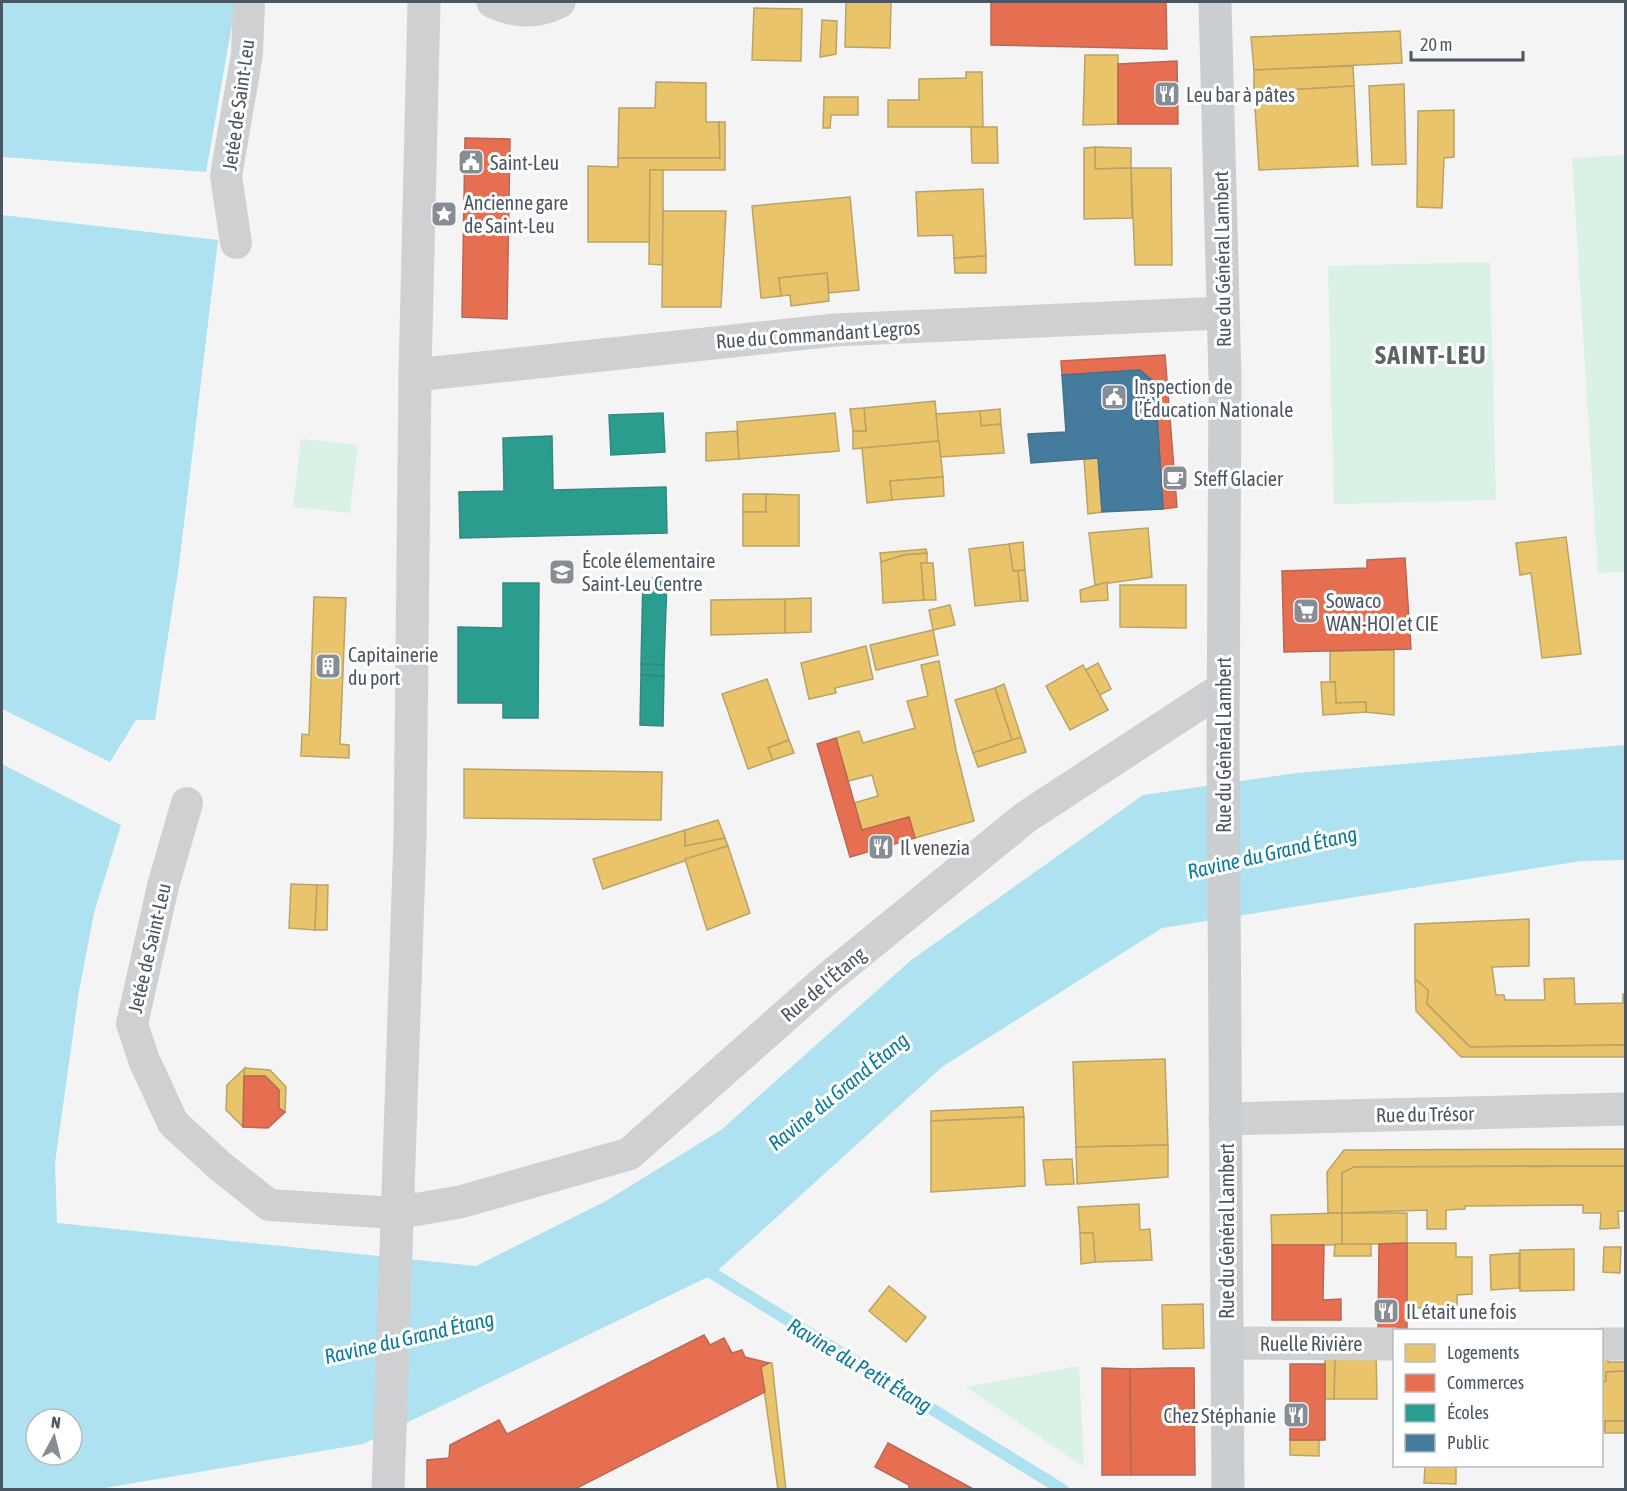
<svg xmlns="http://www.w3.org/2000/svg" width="1627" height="1491" font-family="'Asap Condensed',sans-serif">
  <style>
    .green { fill: #d9f2e3 }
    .water { fill: #aee2f0; fill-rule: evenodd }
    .homes { fill: #e9c46a; stroke: #b9a367; stroke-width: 1.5 }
    .shops { fill: #e76f51; stroke: #b86856; stroke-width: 1.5 }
    .schools { fill: #2a9d8f; stroke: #348881; stroke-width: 1.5 }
    .public { fill: #457b9d; stroke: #46708b; stroke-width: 1.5 }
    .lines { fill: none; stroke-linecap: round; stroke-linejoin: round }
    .stream { stroke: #aee2f0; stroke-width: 12 }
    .pedestrian { stroke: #ced0d2; stroke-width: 32 }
    .minor { stroke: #ced0d2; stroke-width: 33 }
    .primary { stroke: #caced1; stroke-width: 33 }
    .labels { text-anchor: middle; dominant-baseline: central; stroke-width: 6; stroke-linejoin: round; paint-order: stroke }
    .poi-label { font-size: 20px; fill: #4a5661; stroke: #fff; text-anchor: start }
    .street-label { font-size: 20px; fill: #4a5661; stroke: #fff }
    .water-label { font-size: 21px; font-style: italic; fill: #0c7c9b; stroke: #fff }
    .district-label { font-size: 26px; font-weight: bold; letter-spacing: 1.5px; fill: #5f6368; stroke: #fff }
  </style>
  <rect width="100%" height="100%" fill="#f4f4f4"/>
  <g class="green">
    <polygon points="1625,155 1625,572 1598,573 1572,158"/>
    <polygon points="1490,262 1496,500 1334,504 1328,266"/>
    <polygon points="301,439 358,445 350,513 293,507"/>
    <polygon points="1079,1366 1084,1467 966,1387"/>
  </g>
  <g class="water">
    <polygon points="2,2 236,2 206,172 2,157"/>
    <polygon points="2,215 218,240 179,565 155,720 136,720 110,762 2,709"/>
    <path d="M1625 745V860L1581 861 1162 928 942 1067 714 1274 363 1444 99 1489H2V764L121 825 94 913 79 991 55 1163 57 1223 476 1266 606 1201 721 1130 910 961 1143 795 1297 773ZM36 1419H72V1455H36Z"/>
  </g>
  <g class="homes">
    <polygon points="846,2 891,2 890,48 845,47"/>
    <polygon points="754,8 802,9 801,61 752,60"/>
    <polygon points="822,20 837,21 836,54 820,57"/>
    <polygon points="1400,31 1402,63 1254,70 1251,37"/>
    <polygon points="1085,55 1118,55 1118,124 1083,125"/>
    <polygon points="1353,66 1354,86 1254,92 1254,70"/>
    <polygon points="966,72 982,72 983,127 888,127 888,100 919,100 919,79 966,78"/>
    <polygon points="656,82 706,83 706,122 719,122 720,158 618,158 619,108 655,108"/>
    <polygon points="1404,84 1406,164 1372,165 1369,86"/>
    <polygon points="1354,86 1358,166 1259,170 1254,92"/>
    <polygon points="824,97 858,97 858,115 831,115 830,128 823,128"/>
    <polygon points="1454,110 1454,157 1444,158 1442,208 1417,207 1418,111"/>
    <polygon points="719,122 725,122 725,170 650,170 650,242 588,242 588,166 618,167 618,158 720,158"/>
    <polygon points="971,127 997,127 998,163 972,163"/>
    <polygon points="1095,147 1131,148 1131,168 1095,169"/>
    <polygon points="1095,147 1095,169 1131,168 1132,218 1084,219 1084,148"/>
    <polygon points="1131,168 1171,168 1172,265 1135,265"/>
    <polygon points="650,170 663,170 663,265 649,264"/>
    <polygon points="983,189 986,256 954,258 953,235 918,236 916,192"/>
    <polygon points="850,197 859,290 829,293 827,273 779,278 781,296 761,298 752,206"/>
    <polygon points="663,211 726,211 721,307 662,307"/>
    <polygon points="986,256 986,273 955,273 954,258"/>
    <polygon points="827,273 829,301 791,306 790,295 781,296 779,278"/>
    <polygon points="935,401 939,441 853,449 853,431 866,431 864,408"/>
    <polygon points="864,408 866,431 853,431 850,409"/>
    <polygon points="1000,409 1001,424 981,426 980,411"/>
    <polygon points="980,411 981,426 1001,424 1004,453 940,457 936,414"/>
    <polygon points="835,413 839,451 739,459 737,422"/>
    <polygon points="737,431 739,459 706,461 706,433"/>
    <polygon points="939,441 943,477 890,481 892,500 867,503 862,448"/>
    <polygon points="1098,458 1102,512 1088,514 1084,459"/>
    <polygon points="943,477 944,496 892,500 890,481"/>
    <rect x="743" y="494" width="23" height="18"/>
    <polygon points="766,494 799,495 799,546 743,546 743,512 766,512"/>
    <polygon points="1148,528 1152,577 1095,585 1089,533"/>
    <polygon points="1566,537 1581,654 1542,658 1531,573 1520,575 1516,543"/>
    <polygon points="1023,542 1025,570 1013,571 1009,544"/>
    <polygon points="1009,544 1013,571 1018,571 1021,601 975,606 969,549"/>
    <polygon points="926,549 927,553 904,555 881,562 880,553"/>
    <polygon points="927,553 927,563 921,563 924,600 883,603 881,562 904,555"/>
    <polygon points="921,563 933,563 936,600 924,600"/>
    <polygon points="1025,570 1028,601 1021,601 1018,571"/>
    <polygon points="1107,582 1108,600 1081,602 1080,590"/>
    <polygon points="1120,585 1186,585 1186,628 1120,627"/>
    <polygon points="314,597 346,598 340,744 349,745 349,758 301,756 302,734 309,735"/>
    <polygon points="811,598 811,632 785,633 785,599"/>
    <polygon points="785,599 785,633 711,635 711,600"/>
    <polygon points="950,605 955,625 933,630 929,610"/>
    <polygon points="933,630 938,655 876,670 870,645"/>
    <polygon points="866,646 873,679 835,688 836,693 809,699 801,663"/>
    <polygon points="1394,650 1394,715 1366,712 1366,702 1336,703 1335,682 1330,682 1330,651"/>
    <polygon points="939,661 956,750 974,821 915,838 909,817 862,830 854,803 878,796 872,775 848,781 836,738 859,731 863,743 915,728 907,701 928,696 921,665"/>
    <polygon points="1098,663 1111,689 1100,695 1085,670"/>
    <polygon points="1083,665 1108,710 1070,730 1046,686"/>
    <polygon points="767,679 789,740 768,748 773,760 748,769 722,694"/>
    <polygon points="1321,682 1335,682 1336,703 1366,702 1366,712 1323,715"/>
    <polygon points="1004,684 1021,737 1012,740 995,688"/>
    <polygon points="995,688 1012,740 973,753 955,700"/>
    <polygon points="1021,737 1026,752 978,767 973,753"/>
    <polygon points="789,740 794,753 773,760 768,748"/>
    <polygon points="464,769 662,772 661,820 464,818"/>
    <polygon points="718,820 725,838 685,846 685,830"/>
    <polygon points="685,830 685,846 725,838 728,846 603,889 593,859"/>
    <polygon points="728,846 750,913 707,930 685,859"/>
    <polygon points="291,884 317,885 315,930 289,928"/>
    <polygon points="317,885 328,885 327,930 315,930"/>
    <polygon points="1529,919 1529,966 1492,967 1496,995 1504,995 1505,1000 1545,1000 1544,979 1574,978 1575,1004 1623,1003 1623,994 1626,994 1626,1045 1470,1047 1427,1004 1428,990 1415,979 1415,924"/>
    <polygon points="1415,979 1428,990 1427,1004 1470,1047 1626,1045 1626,1057 1461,1057 1416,1011"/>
    <polygon points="1165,1059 1168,1145 1076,1147 1073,1062"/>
    <polygon points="245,1068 244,1076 243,1127 226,1110 227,1085"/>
    <polygon points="245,1068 270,1070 286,1087 285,1112 279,1108 279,1090 265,1076 244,1076"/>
    <polygon points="1023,1107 1024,1117 931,1121 931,1111"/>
    <polygon points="1024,1117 1025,1186 931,1192 931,1121"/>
    <polygon points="1168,1145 1168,1177 1077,1184 1076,1147"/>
    <polygon points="1626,1149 1626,1166 1354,1167 1342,1173 1342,1213 1328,1213 1327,1172 1344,1150"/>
    <polygon points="1072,1159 1074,1184 1046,1185 1043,1160"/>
    <polygon points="1626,1166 1626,1211 1618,1211 1619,1228 1600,1229 1601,1213 1583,1213 1583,1205 1465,1206 1465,1209 1446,1210 1446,1229 1427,1229 1427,1210 1342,1213 1342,1173 1354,1167"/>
    <polygon points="1139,1204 1140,1230 1150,1229 1152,1260 1095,1262 1093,1233 1080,1233 1078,1207"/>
    <polygon points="1342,1213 1342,1245 1272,1245 1271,1215"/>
    <polygon points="1342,1213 1407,1213 1407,1243 1342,1245"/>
    <polygon points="1080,1233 1093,1233 1095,1262 1081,1264"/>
    <polygon points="1407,1243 1456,1243 1456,1257 1472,1257 1472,1294 1457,1295 1457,1307 1407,1308"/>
    <polygon points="1335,1244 1371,1244 1371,1256 1334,1256"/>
    <polygon points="1604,1247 1621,1247 1620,1273 1603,1272"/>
    <polygon points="1574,1249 1574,1290 1520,1291 1520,1250"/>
    <polygon points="1519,1253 1519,1288 1491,1290 1490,1255"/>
    <polygon points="889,1286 926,1317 906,1342 869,1311"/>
    <polygon points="1203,1304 1204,1348 1163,1349 1162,1305"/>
    <polygon points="1335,1351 1376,1351 1377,1399 1334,1399"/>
    <polygon points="1335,1351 1334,1399 1325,1399 1325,1352"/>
    <polygon points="1602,1355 1608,1355 1608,1362 1626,1362 1626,1371 1606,1372 1606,1382 1602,1381"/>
    <polygon points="769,1363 772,1363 786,1490 778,1490 761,1367"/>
    <polygon points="1626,1371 1626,1421 1605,1421 1605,1430 1602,1430 1602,1381 1606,1382 1606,1372"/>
    <rect x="1605" y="1421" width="21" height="12"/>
    <polygon points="1290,1440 1319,1440 1319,1456 1290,1455"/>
    <polygon points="1425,1466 1456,1466 1456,1484 1424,1483"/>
  </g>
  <g class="shops">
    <polygon points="991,2 1166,2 1167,49 991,45"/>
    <polygon points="1177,61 1178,124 1118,124 1118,64"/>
    <polygon points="465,138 510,139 507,319 462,317"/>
    <polygon points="1165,355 1177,507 1163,509 1155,383 1140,370 1062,375 1061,361"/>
    <polygon points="1405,558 1411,649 1284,652 1282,571 1367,568 1367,560"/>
    <polygon points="836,738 862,830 909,817 915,838 850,857 817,744"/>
    <polygon points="244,1076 265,1076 279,1090 279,1108 285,1112 268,1128 243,1127"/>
    <polygon points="1407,1243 1407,1330 1378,1331 1379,1244"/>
    <polygon points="1272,1245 1324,1245 1323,1300 1341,1299 1341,1320 1272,1320"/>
    <polygon points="704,1335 710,1345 724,1338 732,1353 742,1350 745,1357 769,1363 761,1367 765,1392 573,1490 427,1490 427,1460 449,1458 450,1445 499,1420 507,1434"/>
    <rect x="1290" y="1364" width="35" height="76"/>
    <polygon points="1102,1368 1130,1369 1131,1475 1102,1475"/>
    <polygon points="1169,1368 1194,1368 1195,1475 1131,1475 1130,1369"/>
    <polygon points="888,1443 975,1490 909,1490 909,1485 875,1467"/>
  </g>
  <g class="schools">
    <polygon points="663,413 665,452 611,455 609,415"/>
    <polygon points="552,436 553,490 666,487 667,533 460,538 459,492 504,491 503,438"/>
    <polygon points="643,578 667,579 664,665 641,664"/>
    <polygon points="503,583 539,583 538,718 503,718 503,703 458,703 458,627 503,628"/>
    <polygon points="641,664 664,665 664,676 641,675"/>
    <polygon points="641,675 664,676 663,726 640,725"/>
  </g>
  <polygon class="public" points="1140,370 1155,383 1163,509 1102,512 1098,458 1031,463 1028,434 1066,432 1062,375"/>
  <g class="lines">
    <polyline class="stream" points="702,1267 1063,1490"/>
    <g class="pedestrian">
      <polyline points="236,243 226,176 247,54 249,2"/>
      <polyline points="187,803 163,886 132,1024 144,1060 173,1123 220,1166 269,1205 395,1213"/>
    </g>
    <g class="minor">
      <path d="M493 2C515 12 538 13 559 2"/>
      <polyline points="415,375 835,330 1223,313"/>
      <polyline points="1225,1119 1626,1109"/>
      <polyline points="395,1213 460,1202 629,1154 827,979 1026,817 1223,688"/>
      <polyline points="1227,1343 1394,1344"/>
      <polyline points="1602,1344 1626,1344"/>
      <polyline points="388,1490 410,836 415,375 424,2"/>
    </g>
    <polyline class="primary" points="1215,2 1225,379 1223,746 1228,1490"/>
  </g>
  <defs>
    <g id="restaurant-square" transform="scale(1.35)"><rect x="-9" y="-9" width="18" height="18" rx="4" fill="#868d94" stroke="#fff"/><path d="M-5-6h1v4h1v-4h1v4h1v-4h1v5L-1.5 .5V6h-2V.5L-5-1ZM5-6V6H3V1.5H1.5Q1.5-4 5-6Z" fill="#fff"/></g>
    <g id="civic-square" transform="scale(1.35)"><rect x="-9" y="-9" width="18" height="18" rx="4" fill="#868d94" stroke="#fff"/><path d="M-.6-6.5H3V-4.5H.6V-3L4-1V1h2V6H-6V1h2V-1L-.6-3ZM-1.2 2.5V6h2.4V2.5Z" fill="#fff"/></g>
    <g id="sight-square" transform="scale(1.35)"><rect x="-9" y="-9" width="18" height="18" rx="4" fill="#868d94" stroke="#fff"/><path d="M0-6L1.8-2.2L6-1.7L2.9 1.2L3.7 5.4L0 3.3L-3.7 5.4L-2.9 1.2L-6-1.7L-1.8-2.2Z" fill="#fff"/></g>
    <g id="cafe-square" transform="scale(1.35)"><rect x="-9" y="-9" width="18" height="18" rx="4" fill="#868d94" stroke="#fff"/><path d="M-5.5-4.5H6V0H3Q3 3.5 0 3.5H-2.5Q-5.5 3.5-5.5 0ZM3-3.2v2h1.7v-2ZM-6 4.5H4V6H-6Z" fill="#fff"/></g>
    <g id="school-square" transform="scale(1.35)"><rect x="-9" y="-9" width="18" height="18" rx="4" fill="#868d94" stroke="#fff"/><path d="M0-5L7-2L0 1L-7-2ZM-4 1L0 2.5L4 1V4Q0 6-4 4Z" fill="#fff"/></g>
    <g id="supermarket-square" transform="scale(1.35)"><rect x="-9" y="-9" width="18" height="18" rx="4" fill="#868d94" stroke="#fff"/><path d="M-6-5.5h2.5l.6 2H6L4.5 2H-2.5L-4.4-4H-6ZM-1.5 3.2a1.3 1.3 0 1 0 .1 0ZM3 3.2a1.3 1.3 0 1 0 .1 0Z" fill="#fff"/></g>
    <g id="building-square" transform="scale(1.35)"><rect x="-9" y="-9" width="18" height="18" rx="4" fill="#868d94" stroke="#fff"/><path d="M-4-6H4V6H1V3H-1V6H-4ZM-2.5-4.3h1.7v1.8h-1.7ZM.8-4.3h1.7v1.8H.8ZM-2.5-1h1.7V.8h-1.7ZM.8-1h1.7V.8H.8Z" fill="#fff"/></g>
  </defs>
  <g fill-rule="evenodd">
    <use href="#restaurant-square" x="1167" y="94"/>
    <use href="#civic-square" x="471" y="162"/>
    <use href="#sight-square" x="444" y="214"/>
    <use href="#civic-square" x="1114" y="397"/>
    <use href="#cafe-square" x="1175" y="478"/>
    <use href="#school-square" x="562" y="572"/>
    <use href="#supermarket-square" x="1306" y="611"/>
    <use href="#building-square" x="328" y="666"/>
    <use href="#restaurant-square" x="881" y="847"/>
    <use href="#restaurant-square" x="1386" y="1311"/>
    <use href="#restaurant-square" x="1296" y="1415"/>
  </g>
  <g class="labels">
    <g class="poi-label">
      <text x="1186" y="94">Leu bar à pâtes</text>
      <text x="490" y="162">Saint-Leu</text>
      <text x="464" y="202">Ancienne gare<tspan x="464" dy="23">de Saint-Leu</tspan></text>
      <text x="1134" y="386">Inspection de<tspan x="1134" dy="23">l’Éducation Nationale</tspan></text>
      <text x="1194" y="478">Steff Glacier</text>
      <text x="582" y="560">École élementaire<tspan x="582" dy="23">Saint-Leu Centre</tspan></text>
      <text x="1326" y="600">Sowaco<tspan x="1326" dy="23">WAN-HOI et CIE</tspan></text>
      <text x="348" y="654">Capitainerie<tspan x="348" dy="23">du port</tspan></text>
      <text x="900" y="847">Il venezia</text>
      <text x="1406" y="1311">IL était une fois</text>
      <text x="1276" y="1415" text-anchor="end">Chez Stéphanie</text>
    </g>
    <g class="street-label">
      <text transform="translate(238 105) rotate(-82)">Jetée de Saint-Leu</text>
      <text transform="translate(1222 259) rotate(-91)">Rue du Général Lambert</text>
      <text transform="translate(818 334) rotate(-4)">Rue du Commandant Legros</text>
      <text transform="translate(1223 745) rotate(-90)">Rue du Général Lambert</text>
      <text transform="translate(149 948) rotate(-77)">Jetée de Saint-Leu</text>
      <text transform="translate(823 984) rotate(-40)">Rue de l'Étang</text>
      <text transform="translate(1425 1114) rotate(-1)">Rue du Trésor</text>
      <text transform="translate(1226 1231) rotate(-90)">Rue du Général Lambert</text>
      <text x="1311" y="1343">Ruelle Rivière</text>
    </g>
    <g class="water-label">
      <text transform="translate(1272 852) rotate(-13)">Ravine du Grand Étang</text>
      <text transform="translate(838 1091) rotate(-39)">Ravine du Grand Étang</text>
      <text transform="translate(409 1337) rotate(-13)">Ravine du Grand Étang</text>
      <text transform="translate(860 1365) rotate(31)">Ravine du Petit Étang</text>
    </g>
    <g class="district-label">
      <text x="1431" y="355">SAINT-LEU</text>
    </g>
  </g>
  <rect width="1627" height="1491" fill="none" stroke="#4a5661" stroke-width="6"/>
  <rect x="1393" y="1329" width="210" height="138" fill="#ffffff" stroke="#b7bbc0" stroke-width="1.5"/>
  <rect x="1405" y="1344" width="30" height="18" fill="#e9c46a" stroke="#b7bbc0" stroke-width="1.5"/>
  <text x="1447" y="1359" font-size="18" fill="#4a5661">Logements</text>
  <rect x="1405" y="1374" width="30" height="18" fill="#e76f51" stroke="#b7bbc0" stroke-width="1.5"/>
  <text x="1447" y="1389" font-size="18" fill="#4a5661">Commerces</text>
  <rect x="1405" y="1404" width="30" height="18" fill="#2a9d8f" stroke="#b7bbc0" stroke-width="1.5"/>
  <text x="1447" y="1419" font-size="18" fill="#4a5661">Écoles</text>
  <rect x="1405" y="1434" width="30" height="18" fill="#457b9d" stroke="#b7bbc0" stroke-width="1.5"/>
  <text x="1447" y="1449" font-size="18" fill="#4a5661">Public</text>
  <g transform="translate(54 1437) rotate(7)"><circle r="28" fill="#ffffff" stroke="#b7bbc0" stroke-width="1.5"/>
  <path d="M0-4.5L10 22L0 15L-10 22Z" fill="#868d94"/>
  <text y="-9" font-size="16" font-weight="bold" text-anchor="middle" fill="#4a5661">N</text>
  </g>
  <path d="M1411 51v9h112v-9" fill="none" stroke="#4a5661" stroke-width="3"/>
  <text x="1420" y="51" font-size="18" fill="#4a5661" stroke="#ffffff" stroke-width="4.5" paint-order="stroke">20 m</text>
</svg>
